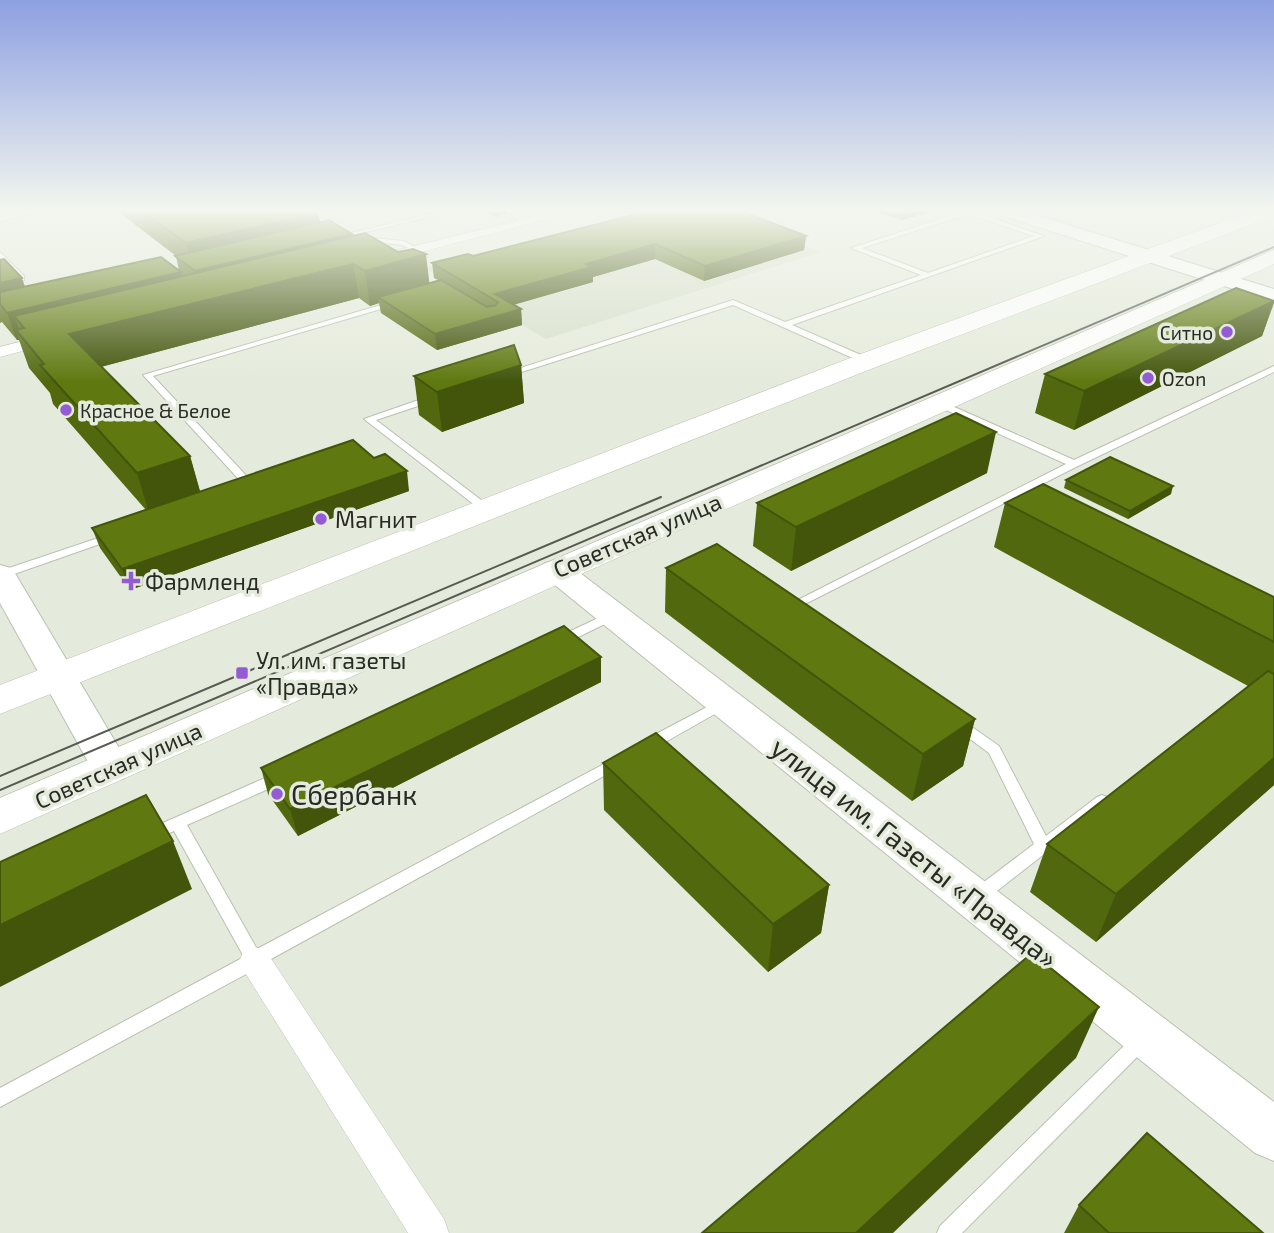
<svg xmlns="http://www.w3.org/2000/svg" width="1274" height="1233" font-family="'Exo 2',sans-serif">
  <style>
    .built { fill: #d8e0cb }
    .lines { fill: none; stroke-linecap: round; stroke-linejoin: round }
    .lane-casing { stroke: #babfb0; stroke-width: 2 }
    .street-casing { stroke: #babfb0; stroke-width: 1 }
    .secondary-casing { stroke: #babfb0; stroke-width: 2 }
    .primary-casing { stroke: #babfb0; stroke-width: 1 }
    .lane { fill: #fff; fill-rule: evenodd }
    .street { fill: #fff; fill-rule: evenodd }
    .secondary { fill: #fff; fill-rule: evenodd }
    .primary { fill: #fff; fill-rule: evenodd }
    .tram { stroke: #575a52; stroke-width: 2 }
    .wall { fill: #52680e }
    .shaded-wall { fill: #42550b }
    .building { fill: #5f7910; stroke: #42550b; stroke-width: 2 }
    .poi-dot { fill: #945cd4; stroke: #e5ebdc; stroke-width: 2.5 }
    .labels { text-anchor: middle; dominant-baseline: central; stroke-width: 7; stroke-linejoin: round; paint-order: stroke }
    .far-poi-label { font-size: 19px; fill: #282a24; stroke: #e5ebdc; text-anchor: start }
    .poi-label { font-size: 23px; fill: #282a24; stroke: #e5ebdc; text-anchor: start }
    .street-label { font-size: 23px; fill: #282a24; stroke: #e5ebdc }
    .near-poi-label { font-size: 28px; fill: #282a24; stroke: #e5ebdc; text-anchor: start }
    .near-street-label { font-size: 28px; fill: #282a24; stroke: #e5ebdc }
  </style>
  <rect width="100%" height="100%" fill="#e5ebdc"/>
  <polygon class="built" points="650,210 710,210 820,252 546,339 424,268"/>
  <g class="lines">
    <g class="lane-casing">
      <g id="lane">
        <polygon points="40,210 52,210 0,221 0,217"/>
        <polygon points="447,210 457,210 337,239 334,237"/>
        <polygon points="505,210 512,210 528,222 523,223"/>
        <path d="M968 210 1044 236 792 325 870 359V363H864L733 305 509 376 502 374 733 300 785 322 921 275 851 248ZM968 214 1034 236 928 273 862 248Z"/>
        <polygon points="1235,210 1242,210 1255,217 1250,218"/>
        <polygon points="362,237 404,241 421,250 417,252 402,245 360,240 359,239"/>
        <polygon points="0,252 24,276 24,280 0,286 0,282 16,277 0,258"/>
        <polygon points="391,302 398,304 153,376 255,485 256,487 253,490 245,490 245,486 143,375"/>
        <polygon points="1274,366 1274,372 1078,466 803,605 806,609 804,612 796,612 788,605 1066,464 937,406 937,402 943,402 1074,460"/>
        <polygon points="433,395 438,398 436,400 376,420 493,509 494,511 493,513 485,513 364,419"/>
        <polygon points="113,533 117,534 119,536 117,538 0,579 0,571"/>
        <polygon points="613,611 619,615 617,618 564,644 560,645 554,641 556,638"/>
        <polygon points="724,698 729,700 731,703 729,706 653,749 643,749 641,745 643,741"/>
        <polygon points="960,720 965,722 999,746 1046,836 1097,797 1102,795 1107,797 1109,801 1107,805 984,901 978,903 972,901 970,896 972,891 1034,844 989,753 955,728 953,725 955,722"/>
        <polygon points="617,757 622,758 624,762 622,766 262,964 261,966 0,1107 0,1088 244,957 174,831 152,840 147,838 144,834 147,830 274,774 279,773 284,774 286,778 284,782 187,825 257,949"/>
        <polygon points="1142,1032 1148,1034 1151,1040 1148,1046 962,1233 937,1233 940,1226 1136,1034"/>
      </g>
    </g>
    <g class="street-casing">
      <g id="street">
        <polygon points="562,210 581,210 387,261 380,257 382,254"/>
        <polygon points="51,334 56,336 59,339 56,342 0,357 0,347"/>
        <polygon points="255,947 266,951 444,1219 449,1233 408,1233 244,971 239,961 244,951"/>
      </g>
    </g>
    <g class="secondary-casing">
      <g id="secondary">
        <polygon points="994,210 1020,210 1274,289 1274,302 997,214"/>
        <polygon points="556,561 567,563 1274,1102 1274,1161 1255,1153 545,577 540,570 545,563"/>
        <polygon points="0,565 11,568 16,575 125,758 131,768 125,778 111,782 97,778 0,603"/>
      </g>
    </g>
    <g class="primary-casing">
      <g id="primary">
        <polygon points="1255,210 1274,210 1274,216 876,367 0,714 0,685 858,355"/>
        <polygon points="1274,250 1274,264 0,834 0,798"/>
      </g>
    </g>
    <use href="#lane" class="lane"/>
    <use href="#street" class="street"/>
    <use href="#secondary" class="secondary"/>
    <use href="#primary" class="primary"/>
    <g class="tram">
      <polyline points="0,776 661,497"/>
      <polyline points="0,790 1274,247"/>
    </g>
  </g>
  <g class="wall">
    <polygon points="116,210 312,210 318,213 320,222 353,236 429,283 438,280 434,278 432,263 473,256 806,236 804,250 704,281 655,259 593,277 593,282 514,304 521,309 522,325 437,350 381,313 379,303 370,306 359,298 101,367 190,456 200,492 409,491 130,590 100,548 92,528 146,510 53,404 50,393 29,368 19,340 17,340 2,322 0,323 0,259 25,286 179,271 176,256"/>
    <polygon points="481,210 506,210 506,214 496,217"/>
    <polygon points="872,210 936,210 902,220"/>
    <polygon points="1274,300 1274,303 1262,336 1074,430 1035,413 1045,374"/>
    <polygon points="521,365 524,403 442,432 419,415 414,376"/>
    <polygon points="987,473 791,571 753,546 757,503"/>
    <polygon points="1066,480 1171,494 1128,519 1064,488"/>
    <polygon points="1005,503 1274,597 1274,785 1096,942 1030,892 1047,844 1248,686 994,547"/>
    <polygon points="666,568 975,719 963,766 912,801 665,612"/>
    <polygon points="601,657 601,682 298,836 268,794 261,768"/>
    <polygon points="603,763 829,885 821,933 768,972 604,810"/>
    <polygon points="1079,1205 1263,1233 1064,1233"/>
  </g>
  <g class="shaded-wall">
    <polygon points="6,210 23,210 7,213"/>
    <polygon points="495,210 506,210 506,214 496,217"/>
    <polygon points="904,210 936,210 902,220"/>
    <polygon points="318,213 322,237 192,267 186,243"/>
    <polygon points="352,234 356,257 201,295 195,271"/>
    <polygon points="806,236 804,250 704,281 705,266"/>
    <polygon points="655,244 655,259 593,277 593,282 499,309 498,302 495,294 586,264"/>
    <polygon points="426,254 430,288 378,297 379,303 370,306 365,271"/>
    <polygon points="353,264 359,298 81,372 69,334"/>
    <polygon points="181,272 188,298 24,328 14,316 22,338 16,330 19,340 17,340 7,313"/>
    <polygon points="22,278 31,305 0,304 0,283"/>
    <polygon points="1274,301 1262,336 1074,430 1084,391"/>
    <polygon points="521,309 522,325 437,350 435,334"/>
    <polygon points="521,365 524,403 442,432 437,392"/>
    <polygon points="996,432 987,473 791,571 796,527"/>
    <polygon points="190,456 202,498 150,516 137,473"/>
    <polygon points="407,471 409,491 130,590 122,569"/>
    <polygon points="1173,486 1171,494 1128,519 1130,511"/>
    <polygon points="601,657 601,682 298,836 290,809"/>
    <polygon points="975,719 963,766 912,801 923,754"/>
    <polygon points="1274,758 1274,785 1096,942 1116,894"/>
    <polygon points="173,841 192,889 0,987 0,925"/>
    <polygon points="829,885 821,933 768,972 773,924"/>
    <polygon points="1099,1007 1076,1058 893,1233 856,1233"/>
  </g>
  <g class="building">
    <polygon points="140,210 312,210 318,213 186,243"/>
    <polygon points="652,210 738,210 806,236 705,266 655,244 586,264 592,267 495,294 521,309 435,334 378,297 441,280 487,307 496,305 498,302 432,263 468,254 473,256"/>
    <polygon points="329,220 352,234 195,271 175,256"/>
    <polygon points="365,233 398,252 413,249 426,254 365,271 353,264 69,334 190,456 137,473 40,365 44,364 16,330 24,328 14,316"/>
    <polygon points="161,257 181,272 7,313 0,304 0,292"/>
    <polygon points="4,259 22,278 0,283 0,260"/>
    <polygon points="1236,288 1274,301 1084,391 1045,374"/>
    <polygon points="514,345 521,365 437,392 414,376"/>
    <polygon points="956,413 996,432 796,527 757,503"/>
    <polygon points="353,440 374,458 385,454 407,471 122,569 92,528"/>
    <polygon points="1110,457 1173,486 1130,511 1066,480"/>
    <polygon points="1043,484 1274,597 1274,642 1005,503"/>
    <polygon points="717,544 975,719 923,754 666,568"/>
    <polygon points="564,626 601,657 290,809 261,768"/>
    <polygon points="1268,671 1274,674 1274,758 1116,894 1047,844"/>
    <polygon points="656,733 829,885 773,924 603,763"/>
    <polygon points="146,795 173,841 0,925 0,862"/>
    <polygon points="1032,953 1099,1007 856,1233 702,1233"/>
    <polygon points="1147,1133 1263,1233 1109,1233 1079,1205"/>
  </g>
  <linearGradient id="sky" x2="0" y2="1"><stop stop-color="#8da0e1"/><stop offset="0.55" stop-color="#f3f6ef"/><stop offset="1" stop-color="#f3f6ef" stop-opacity="0"/></linearGradient>
  <rect width="1274" height="382" fill="url(#sky)"/>
  <g class="poi-dot">
    <circle cx="1227" cy="332" r="7"/>
    <circle cx="1148" cy="378" r="7"/>
    <circle cx="66" cy="410" r="7"/>
    <circle cx="321" cy="519" r="7"/>
    <path d="M127.5 570.5h7v7h7v7h-7v7h-7v-7h-7v-7h7z"/>
    <rect x="235" y="666" width="14" height="14" rx="3.5"/>
    <circle cx="277" cy="794" r="7"/>
  </g>
  <g class="labels">
    <g class="far-poi-label">
      <text x="1213" y="332" text-anchor="end">Ситно</text>
      <text x="1162" y="378">Ozon</text>
      <text x="80" y="410">Красное &amp; Белое</text>
    </g>
    <g class="poi-label">
      <text x="335" y="519">Магнит</text>
      <text x="145" y="581">Фармленд</text>
      <text x="256" y="660">Ул. им. газеты<tspan x="256" dy="26">«Правда»</tspan></text>
    </g>
    <g class="street-label">
      <text transform="translate(637 535) rotate(-23)">Советская улица</text>
      <text transform="translate(118 765) rotate(-24)">Советская улица</text>
    </g>
    <g class="near-poi-label">
      <text x="291" y="794">Сбербанк</text>
    </g>
    <g class="near-street-label">
      <text transform="translate(915 852) rotate(38)">улица им. Газеты «Правда»</text>
    </g>
  </g>
</svg>
